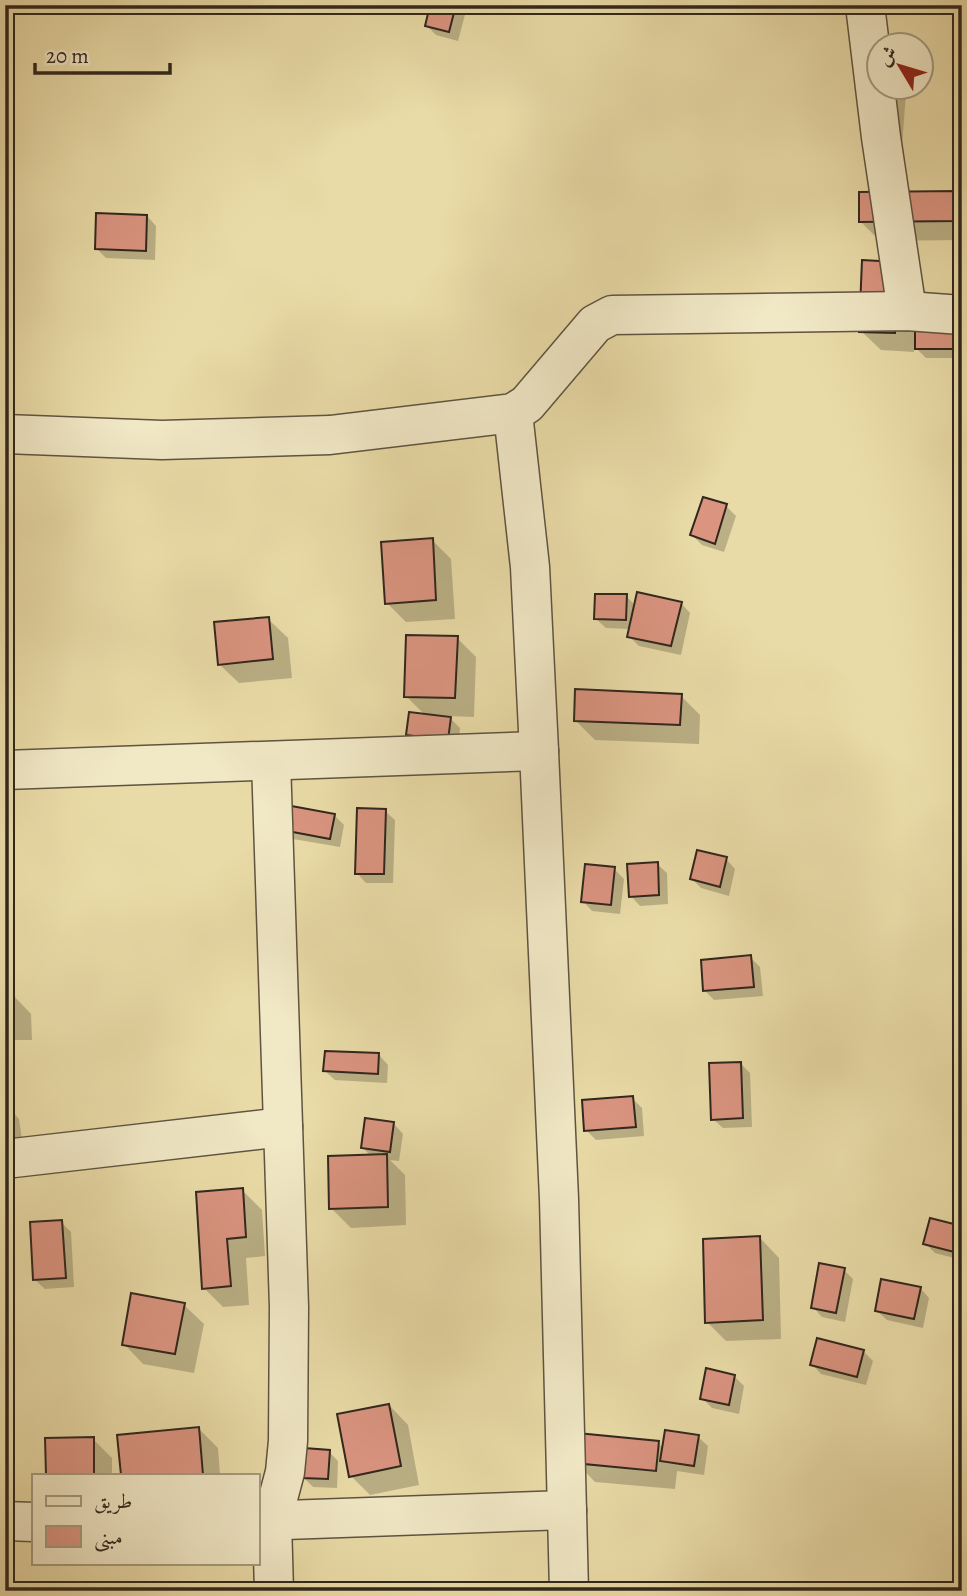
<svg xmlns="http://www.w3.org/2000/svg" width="967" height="1596" font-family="Alegreya,Amiri,serif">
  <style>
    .shadow { fill: #0003 }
    .building { fill: #da9480; stroke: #31271d; stroke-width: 2 }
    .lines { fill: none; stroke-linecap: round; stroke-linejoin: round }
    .minor-casing { stroke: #5f5440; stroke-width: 41 }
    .minor { stroke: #f1e8c6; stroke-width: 38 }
  </style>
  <rect width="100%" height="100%" fill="#e9dba7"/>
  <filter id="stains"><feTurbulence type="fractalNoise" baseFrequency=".00286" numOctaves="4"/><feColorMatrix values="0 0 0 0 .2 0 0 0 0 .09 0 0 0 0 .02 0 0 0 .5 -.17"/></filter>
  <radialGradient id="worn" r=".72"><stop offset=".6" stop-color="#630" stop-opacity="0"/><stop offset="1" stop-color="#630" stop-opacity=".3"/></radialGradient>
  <g class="shadow">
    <polygon points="432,5 460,5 466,11 458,41 436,35 427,26"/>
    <polygon points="880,88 901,88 906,93 902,146 875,143"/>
    <polygon points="956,193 962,198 962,240 880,241 861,222"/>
    <polygon points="5,207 8,253 5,253"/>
    <polygon points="147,216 156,226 155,260 106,258 97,249"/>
    <polygon points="915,319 962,319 962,358 926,358 914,346 914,352 881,350 861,331"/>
    <polygon points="726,506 736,516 724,552 702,545 692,535"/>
    <polygon points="432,540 451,559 455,619 406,622 387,603"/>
    <polygon points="626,596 636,606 681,603 690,613 681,655 639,646 629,636 630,629 606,628 596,619"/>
    <polygon points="268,619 288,638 292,678 239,683 219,664"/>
    <polygon points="457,638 476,657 474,717 448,716 460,728 458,749 417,744 408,734 426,716 406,696"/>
    <polygon points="681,696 700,715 699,744 595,740 576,721"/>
    <polygon points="385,811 395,820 393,883 366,883 357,873"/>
    <polygon points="334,815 344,825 340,847 293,839 284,830"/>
    <polygon points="726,859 735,869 729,896 701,888 692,879"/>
    <polygon points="657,864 667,873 668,904 640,906 631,896"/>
    <polygon points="614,869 624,879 620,914 592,911 583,901"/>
    <polygon points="750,957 760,967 763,996 714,1000 705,991"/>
    <polygon points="12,994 31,1014 32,1040 5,1040 5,995"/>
    <polygon points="379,1055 388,1065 387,1083 335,1080 325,1071"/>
    <polygon points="741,1064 750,1073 752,1127 723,1128 713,1119"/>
    <polygon points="632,1098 642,1108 644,1136 596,1140 586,1130"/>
    <polygon points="10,1109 19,1119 25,1160 5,1163"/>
    <polygon points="394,1124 403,1134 399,1161 390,1160 405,1175 406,1225 351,1228 331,1208 371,1156 363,1148"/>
    <polygon points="242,1190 262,1210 265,1256 246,1258 249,1305 223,1307 204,1288"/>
    <polygon points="61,1222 71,1232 74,1287 45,1289 35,1280"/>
    <polygon points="962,1228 962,1260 935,1253 925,1243"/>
    <polygon points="760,1238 779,1258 781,1339 726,1341 707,1322"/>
    <polygon points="844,1270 853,1279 845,1322 822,1317 813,1307"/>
    <polygon points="920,1288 929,1298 923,1328 887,1320 877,1311"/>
    <polygon points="184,1305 204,1324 194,1373 143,1364 124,1344"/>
    <polygon points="863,1351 873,1361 866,1385 821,1374 812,1364"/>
    <polygon points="734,1376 744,1386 739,1414 712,1408 702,1398"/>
    <polygon points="389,1405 408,1425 419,1485 370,1495 351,1476"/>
    <polygon points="198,1428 218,1448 220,1475 122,1475 119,1436"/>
    <polygon points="698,1437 708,1446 704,1475 677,1471 675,1489 595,1482 576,1462 658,1443 664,1449"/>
    <polygon points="93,1439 112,1458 112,1475 48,1475 47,1440"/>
    <polygon points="329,1452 338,1461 337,1488 313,1487 304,1478"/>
  </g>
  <g class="building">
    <polygon points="430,5 456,5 449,32 425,26"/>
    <polygon points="957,191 957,221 859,222 859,192"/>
    <polygon points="96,213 147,215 146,251 95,249"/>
    <polygon points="862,260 897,262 895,333 859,332"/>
    <rect x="915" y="317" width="47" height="32"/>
    <polygon points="703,497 727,504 715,544 690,535"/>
    <polygon points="433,538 436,600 385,604 381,542"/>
    <polygon points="637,592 682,602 671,646 627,637"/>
    <polygon points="595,594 627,594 626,620 594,619"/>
    <polygon points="269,617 273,659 218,665 214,622"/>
    <polygon points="406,635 458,636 455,698 404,697"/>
    <polygon points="575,689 682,694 680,725 574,721"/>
    <polygon points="409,712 451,717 448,740 406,735"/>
    <polygon points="286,805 335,814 330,839 282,830"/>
    <polygon points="357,808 386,809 384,874 355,874"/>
    <polygon points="697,850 727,857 720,887 690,879"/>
    <polygon points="658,862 659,895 629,897 627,864"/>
    <polygon points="585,864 615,867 611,905 581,902"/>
    <polygon points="751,955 754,987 703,991 701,960"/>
    <polygon points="5,993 12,993 13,1021 5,1021"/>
    <polygon points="325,1051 379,1053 378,1074 323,1071"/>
    <polygon points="741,1062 743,1118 711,1120 709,1063"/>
    <polygon points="633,1096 636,1127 584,1131 582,1100"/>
    <polygon points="10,1107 16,1151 5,1152 5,1108"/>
    <polygon points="365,1118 394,1122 390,1152 361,1148"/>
    <polygon points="387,1154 388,1207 329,1209 328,1156"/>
    <polygon points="243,1188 246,1237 227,1239 231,1286 202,1289 196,1192"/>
    <polygon points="930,1218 962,1226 962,1254 923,1244"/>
    <polygon points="62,1220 66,1278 33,1280 30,1222"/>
    <polygon points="760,1236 763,1320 705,1323 703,1239"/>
    <polygon points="819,1263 845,1268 836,1313 811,1308"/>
    <polygon points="881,1279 921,1287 914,1319 875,1311"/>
    <polygon points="131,1293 185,1303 175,1354 122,1345"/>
    <polygon points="817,1338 864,1350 857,1377 810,1365"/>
    <polygon points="706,1368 735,1375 729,1405 700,1399"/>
    <polygon points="389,1404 401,1466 349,1477 337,1414"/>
    <polygon points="199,1427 203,1475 121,1475 117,1435"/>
    <polygon points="665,1430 699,1435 694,1466 660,1461"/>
    <polygon points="577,1433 659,1441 656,1471 574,1463"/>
    <polygon points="94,1437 94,1475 46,1475 45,1438"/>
    <polygon points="304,1448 330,1450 328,1479 302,1478"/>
  </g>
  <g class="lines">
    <g class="minor-casing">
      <g id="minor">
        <polyline points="865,5 881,137 907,311"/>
        <polyline points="513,413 530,567 539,751 559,1199 569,1591"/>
        <polyline points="5,434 162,440 330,435 513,413 527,404 595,324 612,315 907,311 962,315"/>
        <polyline points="271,761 289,1307 288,1441 285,1472 272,1521 274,1591"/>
        <polyline points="5,770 539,751"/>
        <polyline points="5,1159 283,1127"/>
        <polyline points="5,1521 33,1522"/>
        <polyline points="257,1521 567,1510"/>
      </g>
    </g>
    <use href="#minor" class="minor"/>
  </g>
  <rect width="967" height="1596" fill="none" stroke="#e9dba7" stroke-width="28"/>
  <rect x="7" y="7" width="953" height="1582" fill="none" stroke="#31271d" stroke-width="3.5"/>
  <rect x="14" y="14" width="939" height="1568" fill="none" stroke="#31271d" stroke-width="2"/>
  <rect x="32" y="1474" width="228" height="91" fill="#f1e8c6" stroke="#a49b82" stroke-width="2"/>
  <rect x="46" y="1496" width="35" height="10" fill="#f1e8c6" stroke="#a49b82" stroke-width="2"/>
  <text x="94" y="1508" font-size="21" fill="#31271d">طريق</text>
  <rect x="46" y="1526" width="35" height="21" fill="#da9480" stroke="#a49b82" stroke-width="2"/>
  <text x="94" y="1544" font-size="21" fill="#31271d">مبنى</text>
  <g transform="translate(900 66) rotate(308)"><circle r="33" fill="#f1e8c6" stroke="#a49b82" stroke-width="2"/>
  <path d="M0-5L12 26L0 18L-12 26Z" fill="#8f2418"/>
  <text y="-10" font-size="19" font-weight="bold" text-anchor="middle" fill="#31271d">ش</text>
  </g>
  <path d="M35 63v10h135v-10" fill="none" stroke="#31271d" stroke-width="3.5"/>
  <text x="46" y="63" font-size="21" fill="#31271d" stroke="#f1e8c6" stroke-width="5" paint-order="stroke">20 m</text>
  <rect width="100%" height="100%" filter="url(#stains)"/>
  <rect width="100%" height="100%" fill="url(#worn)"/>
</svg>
